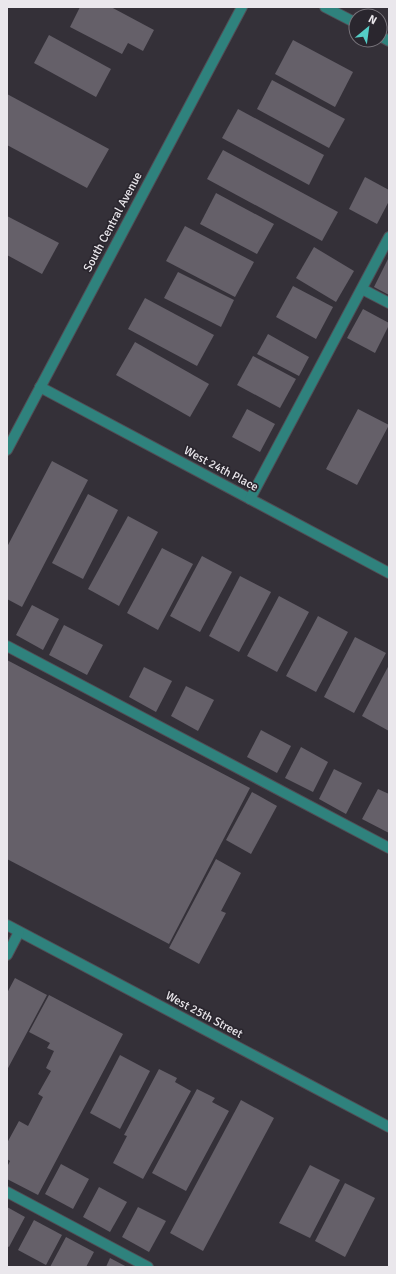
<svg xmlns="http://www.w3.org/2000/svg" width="396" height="1274" font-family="Signika,sans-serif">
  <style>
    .building { fill: #656069 }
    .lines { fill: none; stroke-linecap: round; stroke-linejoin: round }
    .minor-casing { stroke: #514d55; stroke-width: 12 }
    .minor { stroke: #2f827d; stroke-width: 10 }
    .labels { text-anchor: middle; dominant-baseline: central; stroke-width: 3.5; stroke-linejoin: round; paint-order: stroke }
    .street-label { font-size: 12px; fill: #eae7ec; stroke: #2a262e }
  </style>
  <rect width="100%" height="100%" fill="#343038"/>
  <g class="building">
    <polygon points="80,7 111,7 154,30 143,51 128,43 122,54 70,27"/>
    <polygon points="49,35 111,69 96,97 34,63"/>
    <polygon points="293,40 353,72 335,107 275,74"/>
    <polygon points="272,80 345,119 329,148 257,109"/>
    <polygon points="7,94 109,149 87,188 7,145"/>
    <polygon points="238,109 324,155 309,185 222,138"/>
    <polygon points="223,150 338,212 322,241 207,179"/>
    <polygon points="365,177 389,190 389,201 377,224 349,209"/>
    <polygon points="216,193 274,224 257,254 200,224"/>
    <polygon points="7,216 59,243 42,274 7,255"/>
    <polygon points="185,226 254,262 235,297 166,261"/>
    <polygon points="314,247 354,271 336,302 296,278"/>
    <polygon points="389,257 389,295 374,287"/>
    <polygon points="178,272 234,300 221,327 164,298"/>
    <polygon points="293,286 333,307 316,339 276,317"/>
    <polygon points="145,298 214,335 197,366 128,329"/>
    <polygon points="363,309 389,323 389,325 375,353 347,338"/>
    <polygon points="268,334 309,357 299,376 257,354"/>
    <polygon points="135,342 209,384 190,417 116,375"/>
    <polygon points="253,356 296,379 280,408 237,385"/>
    <polygon points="247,409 275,424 260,452 232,437"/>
    <polygon points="358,409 389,425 357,485 326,469"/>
    <polygon points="52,461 88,480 22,607 7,599 7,547"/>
    <polygon points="88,494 118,510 83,579 52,563"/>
    <polygon points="128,516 158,532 119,606 88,589"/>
    <polygon points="162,548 193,564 158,630 127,613"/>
    <polygon points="202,556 232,572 200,632 170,616"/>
    <polygon points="240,576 271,592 239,652 209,636"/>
    <polygon points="279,596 309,612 277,672 247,656"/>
    <polygon points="32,605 59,619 43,650 16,635"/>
    <polygon points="318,616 348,632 316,692 286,676"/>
    <polygon points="64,625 103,645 87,675 49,655"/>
    <polygon points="355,637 386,653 354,713 324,697"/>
    <polygon points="7,660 250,788 169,944 7,859"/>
    <polygon points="389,665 389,731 362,716"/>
    <polygon points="144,667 172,681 156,712 129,697"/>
    <polygon points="186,686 214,700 198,731 171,716"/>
    <polygon points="261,730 291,746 277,773 247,757"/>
    <polygon points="301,747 328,762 313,792 285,778"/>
    <polygon points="334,769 362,783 346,814 319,799"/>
    <polygon points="378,789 389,794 389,833 362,819"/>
    <polygon points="252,792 277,806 251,854 226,840"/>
    <polygon points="216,859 241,873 221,911 226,913 199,964 169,948"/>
    <polygon points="15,978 47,995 7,1070 7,993"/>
    <polygon points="49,995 123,1034 38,1195 7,1179 7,1167 10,1161 7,1159 7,1143 19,1121 28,1126 43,1097 38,1094 51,1071 46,1068 54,1051 47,1048 50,1043 29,1032"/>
    <polygon points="120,1055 150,1071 120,1129 90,1113"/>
    <polygon points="159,1069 177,1078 175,1082 191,1091 143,1179 113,1163 127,1136 124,1135"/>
    <polygon points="197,1089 215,1098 212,1102 229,1111 186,1191 152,1173"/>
    <polygon points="241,1100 274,1118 203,1251 170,1233"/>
    <polygon points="61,1164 89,1179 73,1209 45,1194"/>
    <polygon points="310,1165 340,1180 310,1238 279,1223"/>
    <polygon points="345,1183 375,1198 345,1257 315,1241"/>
    <polygon points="99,1187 127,1202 110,1232 83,1217"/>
    <polygon points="7,1207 25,1217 9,1247 7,1246"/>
    <polygon points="138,1207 166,1221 149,1252 122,1237"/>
    <polygon points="34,1220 62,1235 46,1265 18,1250"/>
    <polygon points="66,1237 94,1252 86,1267 50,1267"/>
    <polygon points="110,1258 127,1267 106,1267"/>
  </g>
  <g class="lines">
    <g class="minor-casing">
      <g id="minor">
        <polyline points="325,7 356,23"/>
        <polyline points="380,36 389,41"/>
        <polyline points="362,289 389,303"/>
        <polyline points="40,387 389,573"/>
        <polyline points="7,450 242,7"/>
        <polyline points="250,499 389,237"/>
        <polyline points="7,646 389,848"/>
        <polyline points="7,925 389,1127"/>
        <polyline points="7,955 19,932"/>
        <polyline points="7,1192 148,1267"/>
      </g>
    </g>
    <use href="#minor" class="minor"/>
  </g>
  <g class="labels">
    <g class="street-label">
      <text transform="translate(113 222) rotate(-62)">South Central Avenue</text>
      <text transform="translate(221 469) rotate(28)">West 24th Place</text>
      <text transform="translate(204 1015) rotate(28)">West 25th Street</text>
    </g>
  </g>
  <rect width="396" height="1274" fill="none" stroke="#eae7ec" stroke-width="16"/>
  <g transform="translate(368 28) rotate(29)"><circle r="19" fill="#2a262e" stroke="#77737a"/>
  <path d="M0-3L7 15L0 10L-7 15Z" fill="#54cdc6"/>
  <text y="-6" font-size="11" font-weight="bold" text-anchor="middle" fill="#eae7ec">N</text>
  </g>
</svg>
